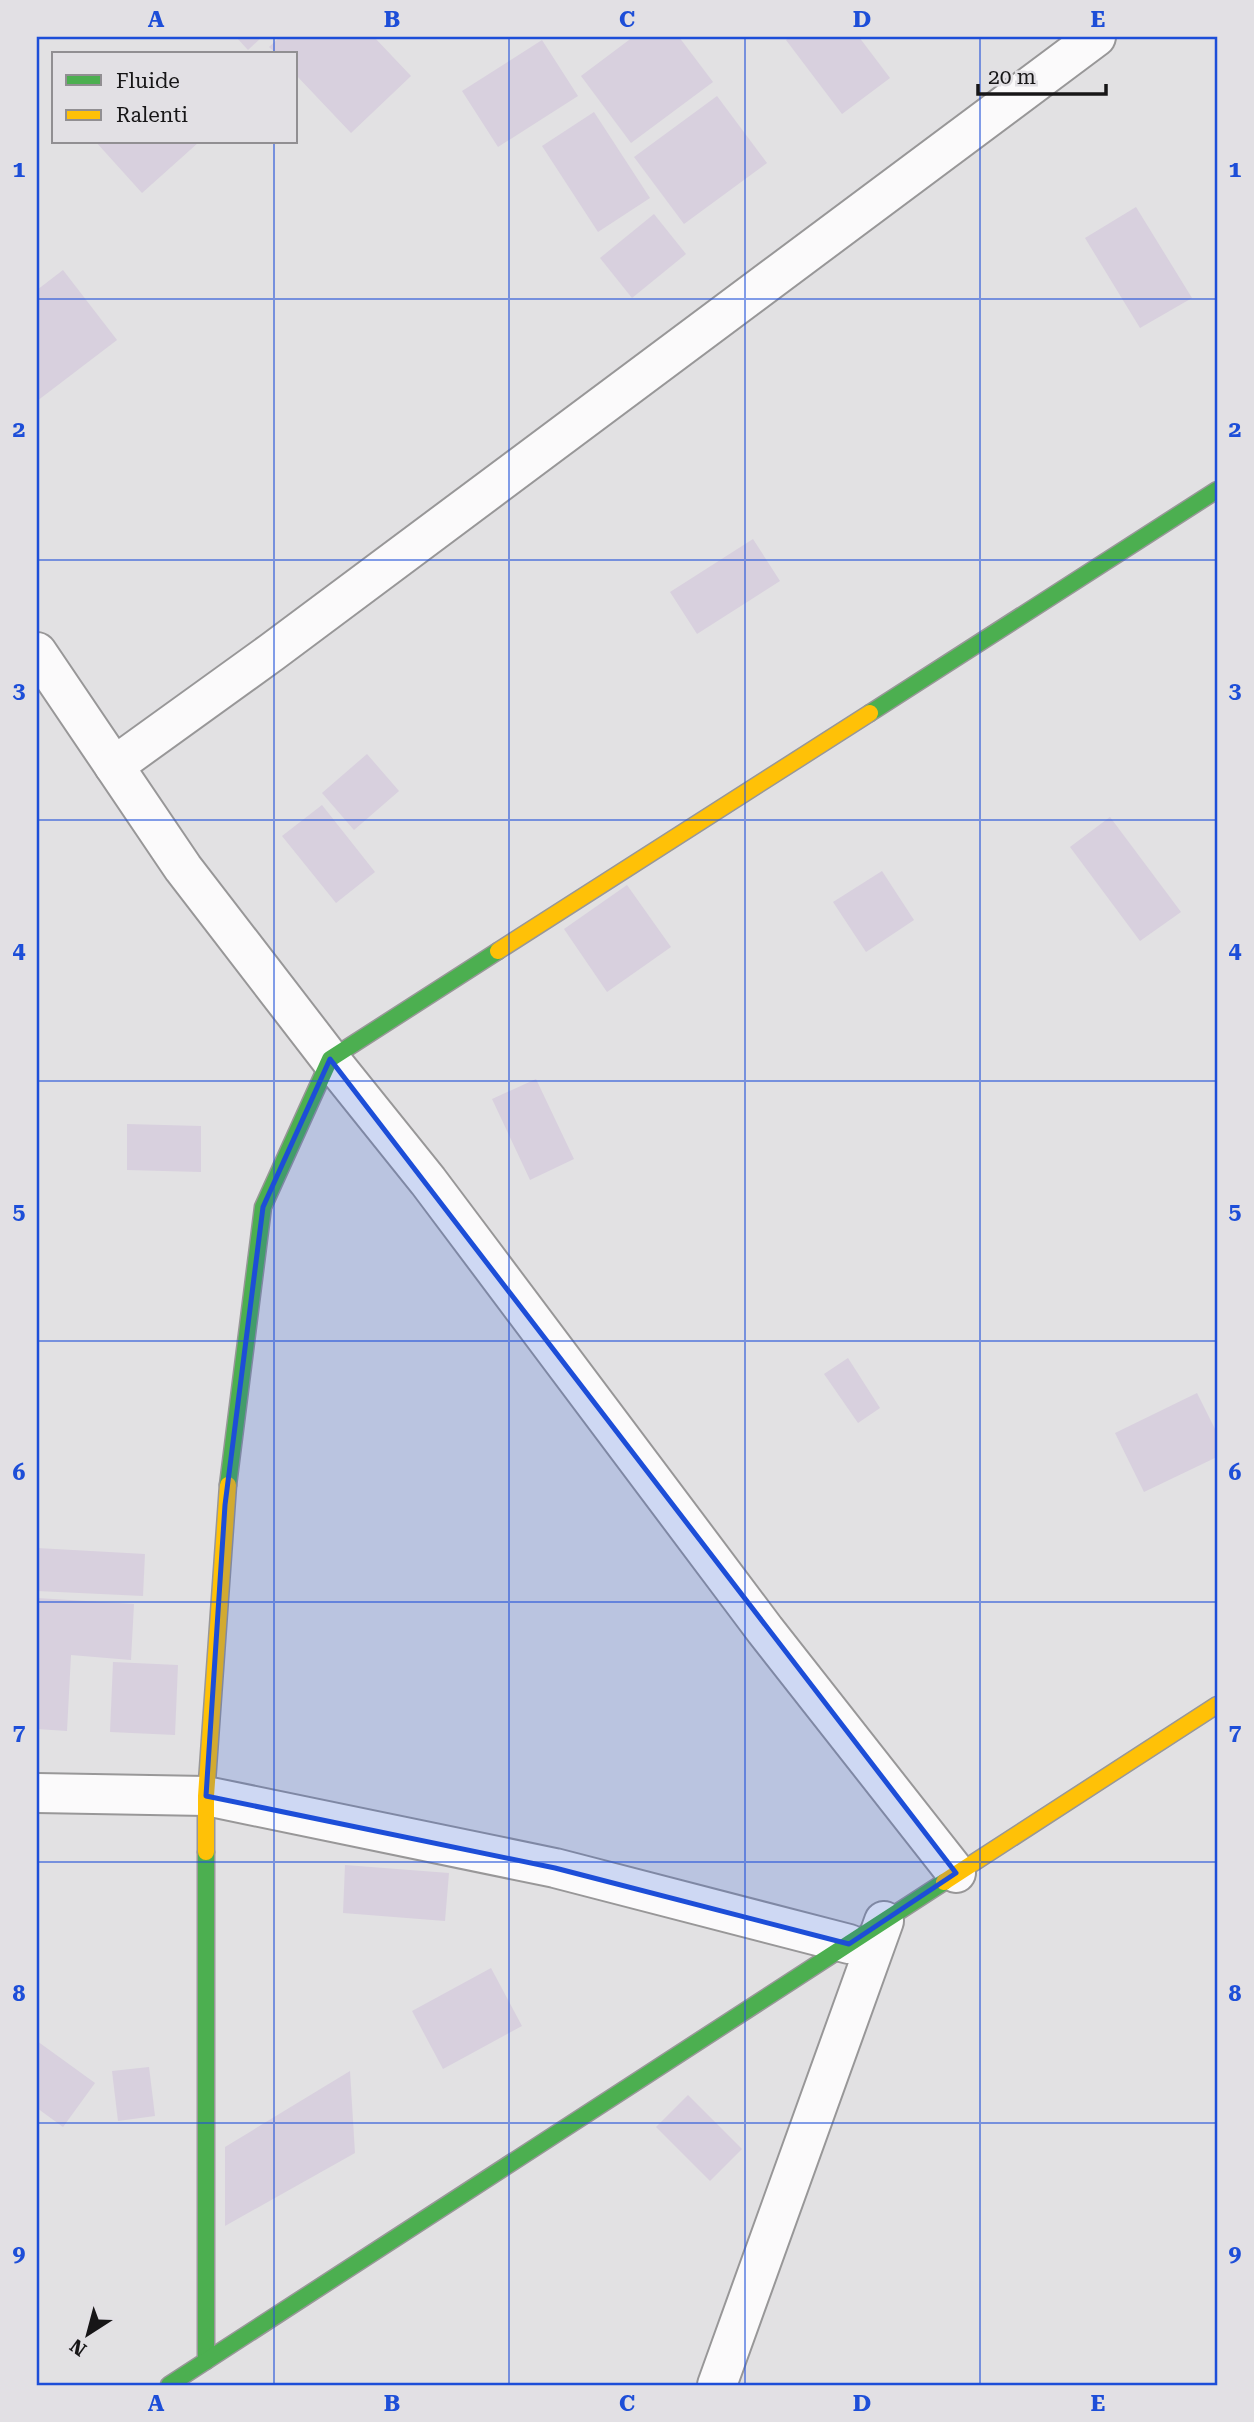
<svg xmlns="http://www.w3.org/2000/svg" width="1254" height="2422" font-family="'Roboto Serif',serif">
  <style>
    .building { fill: #d8d0de }
    .lines { fill: none; stroke-linecap: round; stroke-linejoin: round }
    .street-casing { stroke: #989798; stroke-width: 42 }
    .fast-casing { stroke: #989798; stroke-width: 19 }
    .slow-casing { stroke: #989798; stroke-width: 19 }
    .street { stroke: #fbfafb; stroke-width: 38 }
    .fast { stroke: #4caf50; stroke-width: 16 }
    .slow { stroke: #ffc107; stroke-width: 16 }
    .marked { fill: #1d4ed8; fill-opacity: 0.2; stroke: #1d4ed8; stroke-width: 5; stroke-linejoin: round }
    .grid { fill: none; stroke: #1d4ed8; stroke-width: 2; stroke-opacity: 0.55 }
    .neatline { fill: none; stroke: #1d4ed8; stroke-width: 2.5 }
    .grid-label { font-size: 23px; text-anchor: middle; font-weight: bold; fill: #1d4ed8 }
  </style>
  <rect width="100%" height="100%" fill="#e2e1e3"/>
  <g class="building">
    <polygon points="236,37 262,37 248,50"/>
    <polygon points="280,37 374,37 411,76 351,133 296,75 296,54 277,54 269,47"/>
    <polygon points="633,37 679,37 713,82 631,143 581,76"/>
    <polygon points="790,37 859,37 890,78 842,114 786,40"/>
    <polygon points="542,40 578,96 498,147 462,91"/>
    <polygon points="717,96 767,163 684,224 634,157"/>
    <polygon points="594,112 650,198 598,232 542,146"/>
    <polygon points="96,142 199,142 142,193"/>
    <polygon points="1136,207 1192,298 1140,328 1085,238"/>
    <polygon points="654,214 686,254 632,298 600,258"/>
    <polygon points="63,270 117,340 37,401 37,290"/>
    <polygon points="753,539 780,581 697,634 670,592"/>
    <polygon points="367,754 399,791 354,830 322,793"/>
    <polygon points="322,805 375,872 336,903 282,836"/>
    <polygon points="1110,817 1181,912 1140,941 1070,847"/>
    <polygon points="882,871 914,920 866,952 833,902"/>
    <polygon points="627,885 671,947 607,992 564,929"/>
    <polygon points="536,1079 574,1159 530,1180 492,1099"/>
    <polygon points="127,1124 201,1126 201,1172 127,1170"/>
    <polygon points="848,1358 880,1408 858,1423 824,1374"/>
    <polygon points="1197,1393 1217,1433 1217,1457 1144,1492 1115,1433"/>
    <polygon points="37,1548 145,1554 143,1596 37,1591"/>
    <polygon points="37,1598 134,1604 131,1660 71,1655 67,1731 37,1729"/>
    <polygon points="113,1662 178,1665 175,1735 110,1732"/>
    <polygon points="345,1865 449,1873 445,1921 343,1913"/>
    <polygon points="491,1968 522,2026 443,2069 412,2011"/>
    <polygon points="37,2041 95,2083 63,2127 37,2108"/>
    <polygon points="149,2067 155,2116 118,2121 112,2071"/>
    <polygon points="350,2071 355,2153 225,2226 225,2147"/>
    <polygon points="688,2095 742,2149 710,2181 656,2127"/>
  </g>
  <g class="lines">
    <g class="street-casing">
      <g id="street">
        <polyline points="37,652 183,868 330,1059 428,1181 765,1630 956,1873"/>
        <polyline points="114,766 272,652 1096,37"/>
        <polyline points="37,1793 206,1796 555,1868 849,1944"/>
        <polyline points="717,2385 884,1921"/>
      </g>
    </g>
    <g class="fast-casing">
      <g id="fast">
        <polyline points="870,713 1217,490"/>
        <polyline points="228,1485 263,1207 330,1059 498,951"/>
        <polyline points="206,1852 206,2361"/>
        <polyline points="169,2385 944,1882"/>
      </g>
    </g>
    <g class="slow-casing">
      <g id="slow">
        <polyline points="498,951 870,713"/>
        <polyline points="206,1852 206,1796 228,1485"/>
        <polyline points="944,1882 1217,1705"/>
      </g>
    </g>
    <use href="#street" class="street"/>
    <use href="#fast" class="fast"/>
    <use href="#slow" class="slow"/>
  </g>
  <path class="marked" d="M330 1059 956 1873 849 1944 555 1868 206 1796 225 1505 263 1207Z"/>
  <path class="grid" d="M274 37V54M509 37V2385M745 37V2385M980 37V2385M274 142V2385M37 299H1217M37 560H1217M37 820H1217M37 1081H1217M37 1341H1217M37 1602H1217M37 1862H1217M37 2123H1217"/>
  <rect width="1254" height="2422" fill="none" stroke="#e2e0e4" stroke-width="77"/>
  <rect x="52" y="52" width="245" height="91" fill="#e2e0e4" stroke="#918f92" stroke-width="2"/>
  <rect x="66" y="75" width="35" height="10" fill="#4caf50" stroke="#918f92" stroke-width="2"/>
  <text x="116" y="88" font-size="21" fill="#171617">Fluide</text>
  <rect x="66" y="110" width="35" height="10" fill="#ffc107" stroke="#918f92" stroke-width="2"/>
  <text x="116" y="122" font-size="21" fill="#171617">Ralenti</text>
  <g transform="translate(88 2334) rotate(216)" stroke="#e2e0e4" stroke-width="5" paint-order="stroke">
  <path d="M0-5L12 26L0 18L-12 26Z" fill="#171617"/>
  <text y="-10" font-size="19" font-weight="bold" text-anchor="middle" fill="#171617">N</text>
  </g>
  <path d="M978 84v10h128v-10" fill="none" stroke="#171617" stroke-width="3.5"/>
  <text x="988" y="84" font-size="21" fill="#171617" stroke="#e2e0e4" stroke-width="5" paint-order="stroke">20 m</text>
  <rect x="38" y="38" width="1178" height="2346" class="neatline"/>
  <g class="grid-label">
    <text x="156" y="27">A</text>
    <text x="392" y="27">B</text>
    <text x="627" y="27">C</text>
    <text x="862" y="27">D</text>
    <text x="1098" y="27">E</text>
    <text x="19" y="177">1</text>
    <text x="1235" y="177">1</text>
    <text x="19" y="437">2</text>
    <text x="1235" y="437">2</text>
    <text x="19" y="698">3</text>
    <text x="1235" y="698">3</text>
    <text x="19" y="958">4</text>
    <text x="1235" y="958">4</text>
    <text x="19" y="1219">5</text>
    <text x="1235" y="1219">5</text>
    <text x="19" y="1480">6</text>
    <text x="1235" y="1480">6</text>
    <text x="19" y="1740">7</text>
    <text x="1235" y="1740">7</text>
    <text x="19" y="2001">8</text>
    <text x="1235" y="2001">8</text>
    <text x="19" y="2261">9</text>
    <text x="1235" y="2261">9</text>
    <text x="156" y="2411">A</text>
    <text x="392" y="2411">B</text>
    <text x="627" y="2411">C</text>
    <text x="862" y="2411">D</text>
    <text x="1098" y="2411">E</text>
  </g>
</svg>
